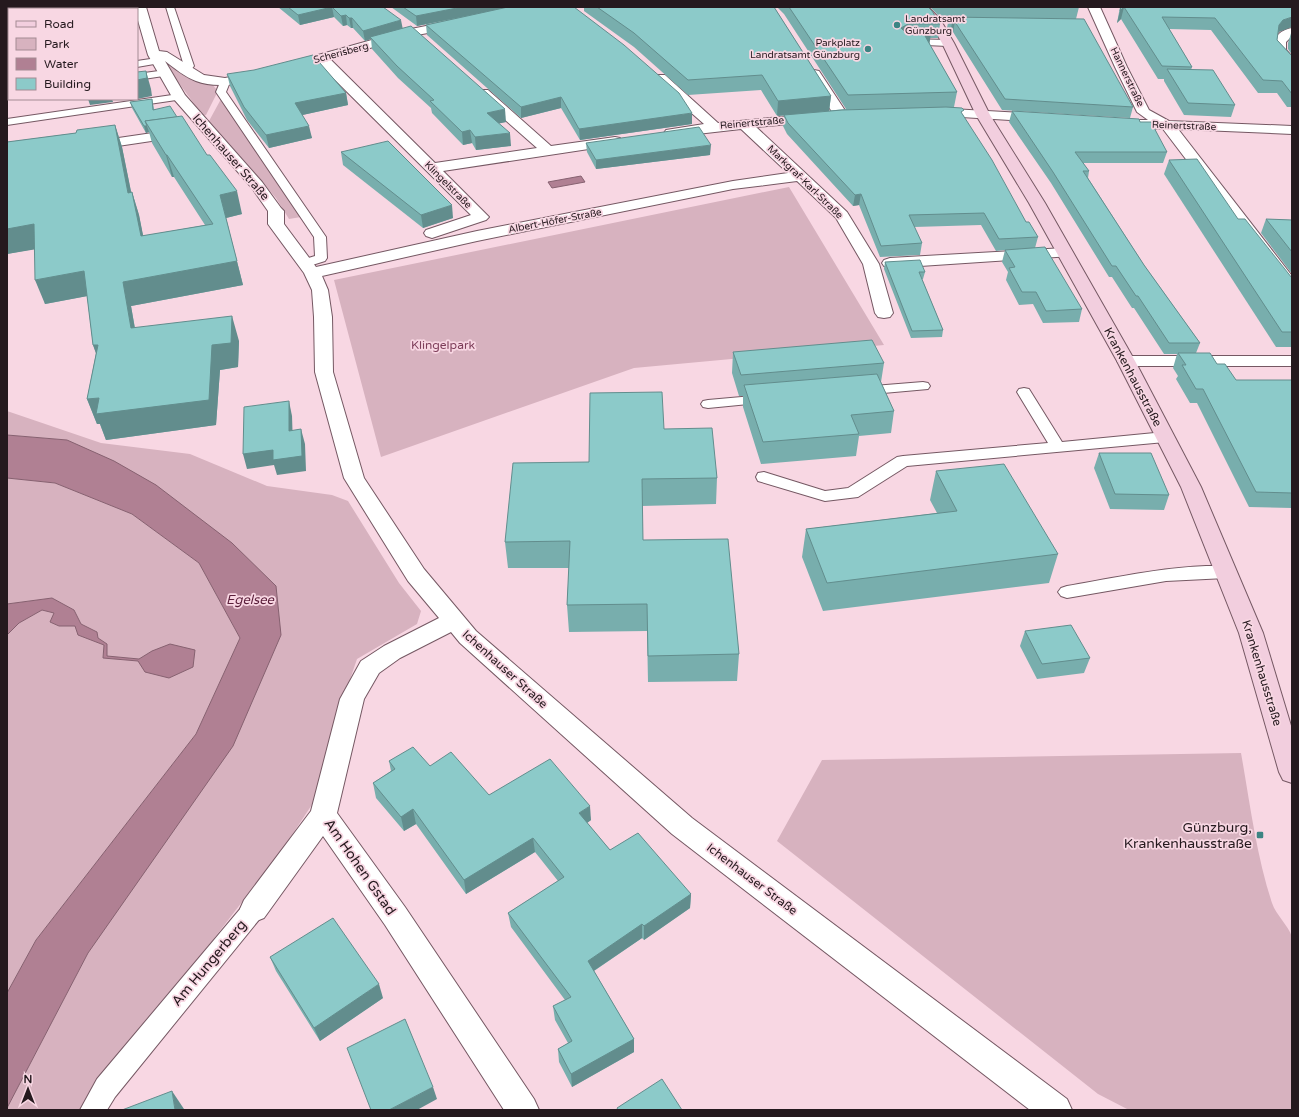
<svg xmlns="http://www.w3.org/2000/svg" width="1299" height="1117" font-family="'Varela Round',sans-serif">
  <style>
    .green { fill: #d7b2bf }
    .water { fill: #b08093; stroke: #866170 }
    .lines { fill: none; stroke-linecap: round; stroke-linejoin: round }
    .lane-casing { stroke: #755863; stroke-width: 2 }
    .street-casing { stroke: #755863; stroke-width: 2 }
    .secondary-casing { stroke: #755863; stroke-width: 2 }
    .lane { fill: #fff; fill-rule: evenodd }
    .street { fill: #fff; fill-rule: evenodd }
    .secondary { fill: #f2cede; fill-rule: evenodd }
    .wall { fill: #78aead }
    .shaded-wall { fill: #628d8d }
    .building { fill: #8ccac9; stroke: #628d8d }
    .poi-dot { fill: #3c8483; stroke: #f8d7e3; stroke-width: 1.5 }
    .labels { text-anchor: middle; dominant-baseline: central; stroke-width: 3.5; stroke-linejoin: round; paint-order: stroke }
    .far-poi-label { font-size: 10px; fill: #25191e; stroke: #f8d7e3; text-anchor: start }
    .far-street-label { font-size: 10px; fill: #25191e; stroke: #f8d7e3 }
    .street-label { font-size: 12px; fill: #25191e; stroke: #f8d7e3 }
    .park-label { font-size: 12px; fill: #7e3e5a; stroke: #f8d7e3 }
    .water-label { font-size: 13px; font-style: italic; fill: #5a1e3a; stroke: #f8d7e3 }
    .near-poi-label { font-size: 14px; fill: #25191e; stroke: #f8d7e3; text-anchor: end }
    .near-street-label { font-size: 14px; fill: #25191e; stroke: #f8d7e3 }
  </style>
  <rect width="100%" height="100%" fill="#f8d7e3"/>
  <g class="green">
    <polygon points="171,63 211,83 218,91 206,115 203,116 165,64"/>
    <polygon points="221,99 301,217 289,219 276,198 209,121"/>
    <polygon points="789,187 884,345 634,368 381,457 334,280"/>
    <polygon points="7,411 101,443 190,454 267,486 332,495 348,501 399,583 421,611 417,624 357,659 342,703 317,797 282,850 116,1066 88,1110 7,1110 7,1108 88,953 281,635 67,440 7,435"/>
    <polygon points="7,478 55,483 132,514 199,563 240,638 196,734 36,940 7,993 7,635 19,623 42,610 54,613 50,622 59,626 76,626 79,635 104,645 103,658 138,661 152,651 139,659 106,656 107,644 98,638 97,632 81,624 74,610 52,598 7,604"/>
    <path d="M1241 753C1250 803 1256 854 1272 903 1276 915 1288 925 1292 937V1110H1129L1098 1094 777 841 822 760Z"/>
  </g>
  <g class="water">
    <polygon points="581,176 585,182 552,188 548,182"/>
    <polygon points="7,435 67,440 114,461 156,485 232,543 276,586 281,635 233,746 88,953 7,1108 7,993 36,940 196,734 240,638 199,563 132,514 55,483 7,478"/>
    <polygon points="52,598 74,610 81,624 97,632 98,638 107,644 107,656 139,659 152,651 170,644 195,650 193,667 169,678 145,672 138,661 103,658 104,645 78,635 75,626 59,626 50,622 54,613 42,610 19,623 7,635 7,604"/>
  </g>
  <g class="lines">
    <g class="lane-casing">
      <g id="lane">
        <polygon points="166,7 174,7 194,66 190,71 187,72 182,69 184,66"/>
        <polygon points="906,39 948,40 953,43 948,46 903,44 901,42 903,40"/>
        <polygon points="157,58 162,61 160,63 137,67 137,61"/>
        <polygon points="166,70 171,73 170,75 137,80 137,74"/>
        <polygon points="225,79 230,82 226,92 326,237 327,258 325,261 306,267 302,266 300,263 302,260 315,256 314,237 216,92 221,80"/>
        <rect x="7" y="92" width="2" height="7"/>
        <polygon points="179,94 184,97 183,99 7,125 7,119"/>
        <polygon points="923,382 928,383 930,386 928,389 861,395 856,394 854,391 856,388 861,387"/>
        <polygon points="1024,388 1029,389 1062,442 1165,432 1170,434 1173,437 1170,440 1165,442 907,466 858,497 825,501 758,481 756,477 758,473 764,472 825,491 848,488 897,457 903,456 1048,443 1017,392 1019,389"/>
        <polygon points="765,395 770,396 772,399 770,402 708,408 703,407 701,404 703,401 708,400"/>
        <path d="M1206 566H1226L1232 568 1235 572 1232 576 1226 578 1166 581 1067 598 1061 596 1058 592 1061 588 1067 586C1113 578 1159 568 1206 566Z"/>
        <polygon points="254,899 262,902 265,909 262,916 115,1097 107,1110 80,1110 97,1079 246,902"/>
      </g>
    </g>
    <g class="street-casing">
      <g id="street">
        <path d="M134 7H146L159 51 167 52 204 75 225 78 261 71 411 29 456 20 460 21 462 24 460 27 417 35 330 59 435 163 537 148 478 96 476 93 478 90H488L551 146 615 137 620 138 622 141 620 144 615 145 443 171 489 217 486 220 432 238 426 236 424 233 426 230 471 215 318 63C285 72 228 94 196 81 185 77 174 68 165 61L185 95 262 182 281 208 284 211V224L316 267 477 231 733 181 788 173 741 129 671 137 666 136 664 133 666 130 704 124 655 81 654 78 655 75H665L718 123 813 114 818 115 820 118 818 121 813 122 756 127 847 212 879 264 893 313 890 317 884 318 878 317 875 313 863 264 836 218 797 181 733 189 477 241 322 276 328 290 332 317 333 372 364 478 424 569 476 631 692 818 1067 1099 1072 1110H1030L672 834 460 643 451 632 400 658 379 673 364 699 337 813 405 907 534 1099 539 1110H504L385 925 323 836 264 918 254 922 244 918 240 909 244 900 311 811 340 699 361 661 384 646 439 618 408 581 344 478 315 372 314 317 312 290 304 273 268 224V211L252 188 172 97 148 55 137 17V9H135Z"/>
        <polygon points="1088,7 1100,7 1127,67 1149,110 1169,121 1292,126 1292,134 1178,129 1292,276 1292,292 1286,291 1163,129 1118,126 1116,123 1118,120 1148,120 1137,112 1115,67"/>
        <path d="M1292 28V36L1286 42V50L1292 57V68L1288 67 1274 51C1274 37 1278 31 1292 28Z"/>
        <polygon points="814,70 819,71 848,115 846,118 836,118 834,115 808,74 809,71"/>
        <polygon points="934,108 1041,114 1046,115 1048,118 1046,121 1041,122 929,115 927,112 929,109"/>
        <polygon points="180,129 185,130 187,133 185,136 91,150 86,149 84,146 86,143 91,142"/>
        <polygon points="1065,248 1071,250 1073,253 1071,256 890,268 884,266 882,263 884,260 890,258"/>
        <polygon points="1126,356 1292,356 1292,366 1126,366 1120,365 1117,361 1120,357"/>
      </g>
    </g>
    <g class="secondary-casing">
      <polygon id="secondary" points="915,7 928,7 940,19 954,43 990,115 1045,203 1135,361 1201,487 1263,633 1292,729 1292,783 1283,780 1279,772 1239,633 1181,487 1117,361 1029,203 976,115 942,43 931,24"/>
    </g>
    <use href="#lane" class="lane"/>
    <use href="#street" class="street"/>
    <use href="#secondary" class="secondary"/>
  </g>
  <g class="wall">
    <polygon points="278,7 383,7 402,28 506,122 498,123 511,146 476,150 472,143 463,145 432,113 431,108 398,78 372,49 371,39 365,41 353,28 351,28 347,25 343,26 334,17 300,25"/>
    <polygon points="391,7 574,7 692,124 580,140 561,108 521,118 427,35 426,25 453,19 417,26"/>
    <polygon points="584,7 774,7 831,96 829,111 777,116 761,90 688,95 634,47 584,11"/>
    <polygon points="777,7 928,7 940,24 938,38 930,38 929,43 957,92 954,107 963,115 1026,222 1038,237 1035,248 1082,309 1079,322 1043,323 1033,304 1019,305 1006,280 1008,272 1002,262 1005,250 996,251 981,225 914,227 922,243 920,255 880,257 859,205 853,206 787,134 783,126 784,115 846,109 784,14"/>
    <polygon points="930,7 1079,7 1076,19 1133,107 1130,118 1002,110 953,32 950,34 947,28 949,17 992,18 940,17"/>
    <polygon points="1120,7 1292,7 1278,33 1277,40 1292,56 1292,107 1287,107 1277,93 1258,93 1211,30 1169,29 1192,67 1191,70 1235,105 1231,117 1184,115 1164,81 1164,79 1158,79 1121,19 1117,23"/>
    <polygon points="1292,30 1292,55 1288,49 1288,43"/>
    <polygon points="227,74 346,93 348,105 302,115 312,138 269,148 247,120 230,86"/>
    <polygon points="152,99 154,109 177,117 242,214 226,218 243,285 131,306 135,328 239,341 238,367 220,370 216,425 106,440 100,424 97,424 87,399 96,353 93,345 87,296 45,304 34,249 7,254 7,142 76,133 115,125 122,147 131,192 132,192 139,215 143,236 205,225 174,177 172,177 152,143 149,132 146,133 132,108 130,102"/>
    <polygon points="1012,111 1140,122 1167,152 1163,163 1083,163 1089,171 1088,178 1144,265 1200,343 1196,353 1217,364 1236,380 1292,380 1292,508 1249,507 1197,403 1190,403 1176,379 1178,376 1173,368 1177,354 1164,354 1134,308 1132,308 1112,277 1109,277 1051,183 1009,122"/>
    <polygon points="586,143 710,155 596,169 587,152"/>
    <polygon points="341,152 453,218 423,228 343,165"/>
    <polygon points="1169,160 1238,219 1292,278 1292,347 1276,347 1164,174"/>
    <polygon points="1266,219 1292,220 1292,274 1261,233"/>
    <polygon points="885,262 925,272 923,279 922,279 943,330 942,337 911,338 884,269"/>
    <polygon points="733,352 884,363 881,382 894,411 891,433 859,436 856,456 761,464 743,407 743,396 739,396 732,373"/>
    <polygon points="664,429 717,478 716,504 642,506 643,540 739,654 737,681 648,682 647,631 569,632 567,605 569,568 508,568 505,542 589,462"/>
    <polygon points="1099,453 1169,495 1164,510 1110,509 1094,468"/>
    <polygon points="936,471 1058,554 1049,583 823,611 802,557 806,529 937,513 930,500"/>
    <polygon points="1025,631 1090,658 1084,673 1037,679 1020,646"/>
    <polygon points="389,761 430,766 489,795 591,820 587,823 610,850 691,894 690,908 644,940 642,938 594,971 634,1039 634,1052 572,1087 559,1062 558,1049 568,1043 555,1020 553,1006 565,1000 511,927 508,913 558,881 535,852 466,894 416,824 404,831 376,798 373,783 391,771"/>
    <polygon points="270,957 383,998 320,1041 276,971"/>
  </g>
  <g class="shaded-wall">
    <polygon points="7,7 121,7 103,9 9,9 9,11 7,12"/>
    <polygon points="332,7 334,17 300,25 298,15"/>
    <polygon points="462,7 510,7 417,26 416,16"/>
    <polygon points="1124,7 1121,19 1117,23 1120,11"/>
    <polygon points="346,15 347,25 343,26 341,16"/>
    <polygon points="1292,17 1292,27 1279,32 1275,38 1279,25 1283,20"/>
    <polygon points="349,18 352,18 353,28 351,28"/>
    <polygon points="401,20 403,30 370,37 371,39 365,41 363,31"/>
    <polygon points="955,22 953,32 950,34 952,23"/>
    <polygon points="908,24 906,38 901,28"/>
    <polygon points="931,33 929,47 925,36"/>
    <polygon points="146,71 151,89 152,96 137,99 137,80"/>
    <polygon points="346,93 348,105 298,116 295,103"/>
    <polygon points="831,96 829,111 777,116 778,101"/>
    <polygon points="561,97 561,108 521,118 521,107"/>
    <polygon points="88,99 112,99 113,102 90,105"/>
    <polygon points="505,109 506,122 488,126 487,113"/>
    <polygon points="692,113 692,124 580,140 579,129"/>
    <polygon points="115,125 122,147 136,216 128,193"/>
    <polygon points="144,126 147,126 149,132 146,133"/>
    <polygon points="309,126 312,138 269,148 266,135"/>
    <polygon points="470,130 472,143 463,145 462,132"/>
    <polygon points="510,133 511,146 476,150 475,137"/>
    <polygon points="711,145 710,155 596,169 596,160"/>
    <polygon points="166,155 167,155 174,177 172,177"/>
    <polygon points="237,191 242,214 226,218 243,285 131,306 139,353 131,328 123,282 237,261 220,195"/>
    <polygon points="132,192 139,215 148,260 141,236"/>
    <polygon points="861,194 859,205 853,206 855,195"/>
    <polygon points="452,205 453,218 423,228 421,215"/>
    <polygon points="34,224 43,248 7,254 7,229"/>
    <polygon points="84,271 93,295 45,304 35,280"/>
    <polygon points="232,316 239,341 238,367 220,370 216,425 106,440 100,424 97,424 87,399 99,398 212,345"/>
    <polygon points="93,345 98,345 102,370"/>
    <polygon points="289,401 292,416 293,446 289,431"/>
    <polygon points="301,429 305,444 306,471 277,475 274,465 247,469 243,454"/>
    <polygon points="590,806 591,820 580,828 579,813"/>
    <polygon points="413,809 416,824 404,831 401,817"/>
    <polygon points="533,838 535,852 466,894 464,880"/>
    <polygon points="691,894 690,908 644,940 644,926"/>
    <polygon points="642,924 642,938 589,974 588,961"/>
    <polygon points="379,984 383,998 320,1041 314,1028"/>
    <polygon points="634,1039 634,1052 572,1087 571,1074"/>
    <polygon points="433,1087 437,1099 417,1110 389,1110"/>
    <polygon points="172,1091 184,1109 184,1110 175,1110"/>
  </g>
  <g class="building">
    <polygon points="288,7 383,7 401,20 363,31 352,18 349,18 346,15 341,16 332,7 298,15"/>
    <polygon points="403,7 462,7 416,16"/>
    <polygon points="508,7 574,7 624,45 679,93 692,113 579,129 561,97 521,107 426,25"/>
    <polygon points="597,7 774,7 831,96 778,101 762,75 688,80 634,33"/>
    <polygon points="789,7 928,7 932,11 940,24 908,24 901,28 905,32 931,33 925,36 957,92 848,95"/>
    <polygon points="1121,7 1292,7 1292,17 1283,20 1279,25 1277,40 1292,56 1292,94 1282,81 1263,80 1215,18 1162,17 1192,67 1162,66 1124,7 1120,11"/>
    <polygon points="949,17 1084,19 1133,107 1005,99 955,22 952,23"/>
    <polygon points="411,26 505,109 487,113 510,133 475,137 470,130 462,132 430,101 434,100 397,66 370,37"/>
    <polygon points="313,55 346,93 295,103 309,126 266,135 244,107 227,74 254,70"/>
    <polygon points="1167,69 1213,70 1235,105 1188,103"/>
    <polygon points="146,71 147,78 137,80 137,72"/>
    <polygon points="152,99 153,110 170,106 177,117 145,121 147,126 144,126 130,102"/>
    <polygon points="946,107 962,108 964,110 961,112 992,160 1026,222 1029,222 1038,237 999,239 984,213 909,215 922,243 881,246 861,194 855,195 788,123 784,115 842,110"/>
    <polygon points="1012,111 1139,119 1140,122 1151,122 1167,152 1075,152 1089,171 1083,171 1144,265 1200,343 1169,343 1138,296 1136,296 1116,266 1112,266 1053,172"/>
    <polygon points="182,116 207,155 210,155 237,191 220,195 237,261 123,282 131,328 232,316 231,343 212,345 209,400 96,414 99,398 87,399 98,345 93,345 84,271 35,280 34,224 7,229 7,142 76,133 77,130 115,125 128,193 132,192 141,236 213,224 167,155 166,155 145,121"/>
    <polygon points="699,127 711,145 596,160 586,143"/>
    <polygon points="388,141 452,205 421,215 341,152"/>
    <polygon points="1197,159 1238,219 1245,219 1292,278 1292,332 1282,332 1169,160"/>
    <polygon points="1266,219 1292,220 1292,252"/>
    <polygon points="1045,247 1082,309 1046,311 1036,292 1022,292 1009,268 1015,267 1005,250"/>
    <polygon points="920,260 925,272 919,272 943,330 912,331 885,262"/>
    <polygon points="872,340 884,363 741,375 733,352"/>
    <polygon points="1178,353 1210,353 1217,364 1225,364 1236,380 1292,380 1292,493 1256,492 1203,389 1196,389 1182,365 1186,365"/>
    <polygon points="877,374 894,411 851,415 859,434 763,442 744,385"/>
    <polygon points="662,392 664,429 712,428 717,478 642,479 643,540 728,539 739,654 648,656 647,604 567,605 570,541 505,542 513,463 589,462 590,393"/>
    <polygon points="289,401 289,431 301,429 302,456 273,460 273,450 243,454 244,407"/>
    <polygon points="1099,453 1151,453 1169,495 1115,494"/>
    <polygon points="1004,464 1058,554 827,583 806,529 957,511 936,471"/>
    <polygon points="1071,625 1090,658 1042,664 1025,631"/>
    <polygon points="413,747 430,766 451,752 489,795 550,759 590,806 579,813 610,850 638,833 691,894 644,926 642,924 588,961 634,1039 571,1074 558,1049 572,1041 553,1006 571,997 508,913 564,877 533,838 464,880 413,809 401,817 373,783 395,769 389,761"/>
    <polygon points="333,918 379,984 314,1028 270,957"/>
    <polygon points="405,1019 433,1087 389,1110 371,1110 347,1048"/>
    <polygon points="662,1079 682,1110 618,1110 617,1108"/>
    <polygon points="172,1091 175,1110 122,1110"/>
  </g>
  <g class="poi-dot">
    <circle cx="897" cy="25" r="4"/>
    <circle cx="868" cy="49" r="4"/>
    <rect x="1256" y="831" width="8" height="8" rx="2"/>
  </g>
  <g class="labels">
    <g class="far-poi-label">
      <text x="905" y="19">Landratsamt<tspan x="905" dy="12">Günzburg</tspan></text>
      <text x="860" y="43" text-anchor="end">Parkplatz<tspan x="860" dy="12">Landratsamt Günzburg</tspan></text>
    </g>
    <g class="far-street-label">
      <text transform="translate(341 53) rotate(-15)">Scherisberg</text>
      <text transform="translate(1127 77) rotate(64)">Hannerstraße</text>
      <text transform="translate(752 123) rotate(-5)">Reinertstraße</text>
      <text transform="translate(1184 126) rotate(2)">Reinertstraße</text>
      <text transform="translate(805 182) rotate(44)">Markgraf-Karl-Straße</text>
      <text transform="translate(448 185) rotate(45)">Klingelstraße</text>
      <text transform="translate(555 221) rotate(-11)">Albert-Höfer-Straße</text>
    </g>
    <g class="street-label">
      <text transform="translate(231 157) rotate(49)">Ichenhauser Straße</text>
      <text transform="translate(1133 377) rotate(62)">Krankenhausstraße</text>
      <text transform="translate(505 669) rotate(42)">Ichenhauser Straße</text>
      <text transform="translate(1262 673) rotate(73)">Krankenhausstraße</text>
      <text transform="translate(752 879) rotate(37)">Ichenhauser Straße</text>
    </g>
    <g class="park-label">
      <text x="443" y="345">Klingelpark</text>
    </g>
    <g class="water-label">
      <text x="250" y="600">Egelsee</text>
    </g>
    <g class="near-poi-label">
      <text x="1252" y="827">Günzburg,<tspan x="1252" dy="16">Krankenhausstraße</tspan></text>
    </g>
    <g class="near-street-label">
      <text transform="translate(360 867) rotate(55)">Am Hohen Gstad</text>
      <text transform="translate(209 963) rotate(-50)">Am Hungerberg</text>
    </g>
  </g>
  <rect width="1299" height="1117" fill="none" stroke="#25191e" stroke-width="16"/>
  <rect x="8" y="8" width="130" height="92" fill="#f8d7e3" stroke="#a48b94"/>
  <rect x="16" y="21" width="20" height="6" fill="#f2cede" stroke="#a48b94"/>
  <text x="44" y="28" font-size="12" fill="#25191e">Road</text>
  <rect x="16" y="38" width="20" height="12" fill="#d7b2bf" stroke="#a48b94"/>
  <text x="44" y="48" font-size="12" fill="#25191e">Park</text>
  <rect x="16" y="58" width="20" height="12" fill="#b08093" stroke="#a48b94"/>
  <text x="44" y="68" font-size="12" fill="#25191e">Water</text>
  <rect x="16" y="78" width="20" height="12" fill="#8ccac9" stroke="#a48b94"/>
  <text x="44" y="88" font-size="12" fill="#25191e">Building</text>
  <g transform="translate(28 1089)" stroke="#f8d7e3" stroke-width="3" paint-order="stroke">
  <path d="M0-3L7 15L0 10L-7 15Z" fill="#25191e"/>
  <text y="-6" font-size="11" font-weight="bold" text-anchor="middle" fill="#25191e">N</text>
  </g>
</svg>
